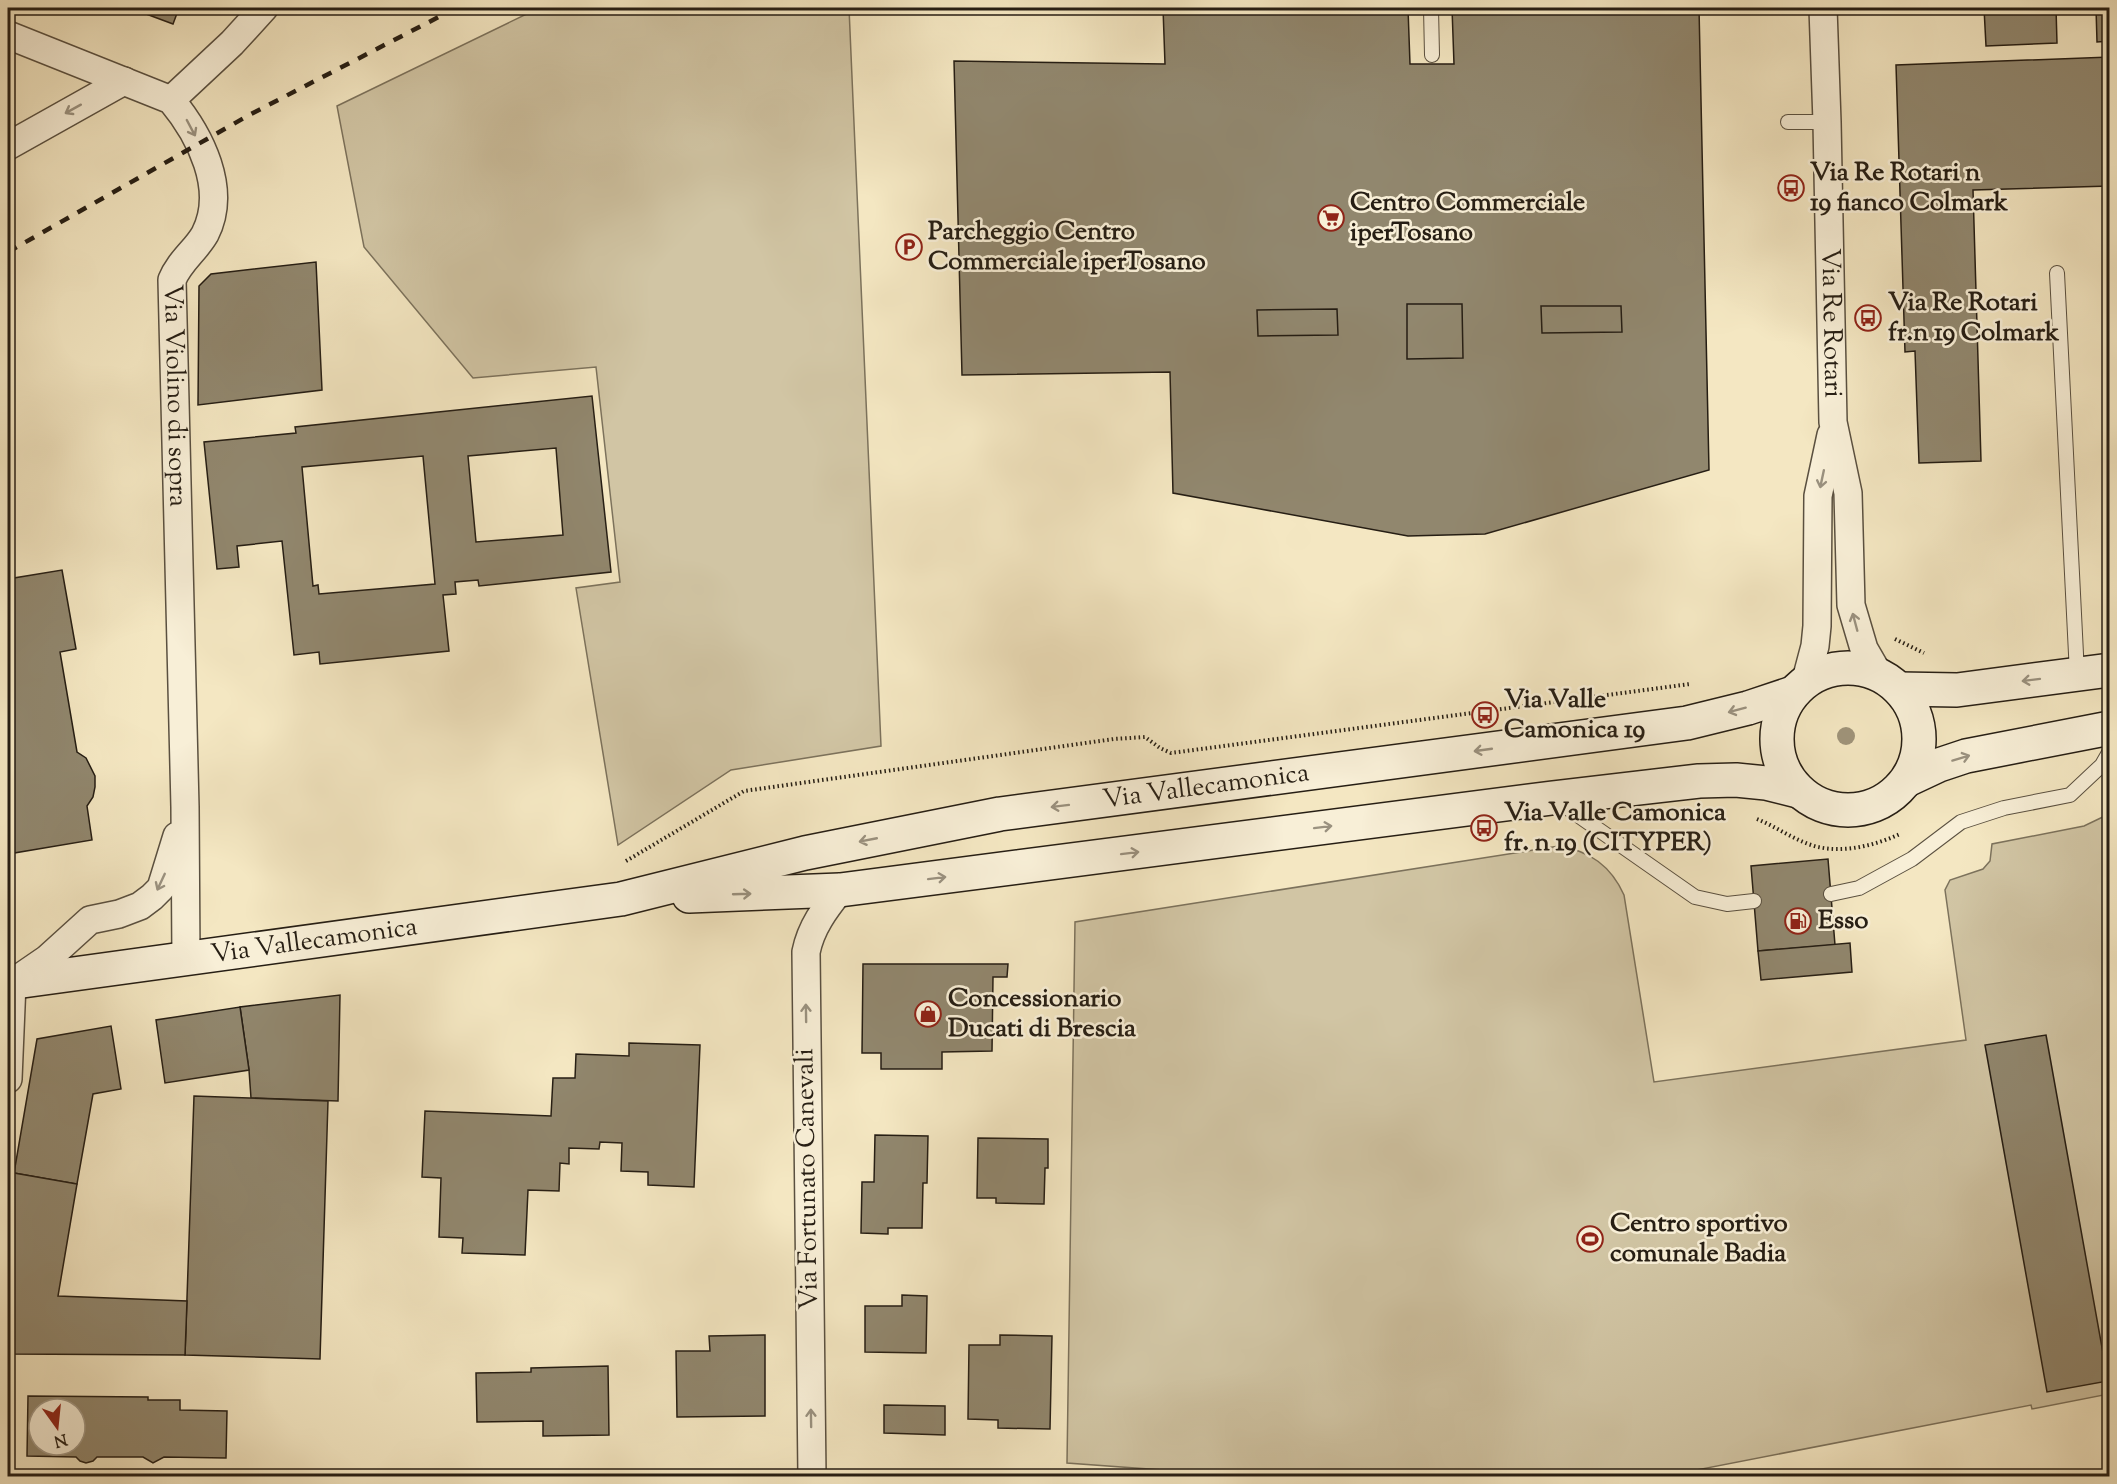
<svg xmlns="http://www.w3.org/2000/svg" width="2117" height="1484" font-family="'Sorts Mill Goudy',serif">
  <style>
    .green { fill: #d1c5a4; stroke: #7c725c; stroke-width: 1.5 }
    .building { fill: #91876e; stroke: #261e14; stroke-width: 1.5; fill-rule: evenodd }
    .lines { fill: none; stroke-linecap: round; stroke-linejoin: round }
    .lane-casing { stroke: #5a5040; stroke-width: 16 }
    .street-casing { stroke: #5a5040; stroke-width: 30 }
    .secondary-casing { stroke: #261e14; stroke-width: 36 }
    .path { stroke: #261e14; stroke-width: 4; stroke-dasharray: 1.5 3; stroke-linecap: butt }
    .lane { stroke: #f8efd7; stroke-width: 14 }
    .street { stroke: #f8efd7; stroke-width: 27 }
    .secondary { stroke: #f8efd7; stroke-width: 33 }
    .rail { stroke: #261e14; stroke-width: 4.5; stroke-dasharray: 10 10; stroke-linecap: butt }
    .tree { fill: #9f947a }
    .oneway { stroke: #9a917f }
    .labels { text-anchor: middle; dominant-baseline: central; stroke-width: 5; stroke-linejoin: round; paint-order: stroke }
    .poi-label { font-size: 26px; font-weight: bold; fill: #261e14; stroke: #f8efd7; text-anchor: start }
    .street-label { font-size: 26px; fill: #261e14; stroke: #f8efd7 }
  </style>
  <rect width="100%" height="100%" fill="#f4e7c2"/>
  <filter id="stains"><feTurbulence type="fractalNoise" baseFrequency=".00333" numOctaves="4"/><feColorMatrix values="0 0 0 0 .2 0 0 0 0 .09 0 0 0 0 .02 0 0 0 .5 -.17"/></filter>
  <radialGradient id="worn" r=".72"><stop offset=".6" stop-color="#630" stop-opacity="0"/><stop offset="1" stop-color="#630" stop-opacity=".3"/></radialGradient>
  <g class="green">
    <polygon points="539,8 849,8 881,746 731,770 618,845 576,588 620,582 596,367 473,378 364,247 337,106"/>
    <path d="M2109 814V1394L2032 1409 2031 1405 1686 1472V1476H1162V1470L1067 1463 1075 922 1559 846C1590 851 1611 866 1624 895L1654 1082 1966 1040 1945 890 1950 880 1983 869 1990 861 1992 844 2084 826Z"/>
  </g>
  <g class="building">
    <polygon points="130,8 179,8 173,24"/>
    <polygon points="1163,8 1408,8 1410,64 1454,64 1452,8 1699,8 1709,470 1485,534 1408,536 1173,493 1170,372 962,375 954,61 1165,64"/>
    <polygon points="1984,8 2056,8 2057,43 1986,46"/>
    <polygon points="2096,8 2110,8 2110,41 2097,42"/>
    <polygon points="2110,57 2110,186 1973,190 1981,461 1919,463 1915,351 1905,352 1896,65"/>
    <polygon points="316,262 322,390 198,405 199,286 211,274"/>
    <polygon points="1407,304 1462,304 1463,358 1407,359"/>
    <polygon points="1541,306 1621,306 1622,332 1542,333"/>
    <polygon points="1337,309 1338,335 1258,336 1257,310"/>
    <polygon points="2103,340 2110,340 2110,429 2106,429"/>
    <path d="M592 396 611 572 479 586 478 580 455 582 456 594 443 595 449 651 320 664 319 652 294 655 282 541 237 546 239 567 217 569 204 442 296 433 295 427ZM556 448 563 535 476 542 468 456ZM423 456 435 584 319 594 318 585 313 586 302 467Z"/>
    <polygon points="62,570 76,649 60,652 77,752 86,758 95,776 95,787 93,797 87,806 92,840 8,854 8,579"/>
    <polygon points="1828,859 1835,945 1758,951 1751,866"/>
    <polygon points="1850,943 1852,972 1761,980 1758,951"/>
    <polygon points="863,964 1008,964 1007,977 993,977 992,1051 942,1052 942,1069 881,1069 881,1053 862,1053"/>
    <polygon points="340,995 338,1101 251,1098 249,1070 240,1007"/>
    <polygon points="240,1007 249,1070 165,1083 156,1020"/>
    <polygon points="111,1026 121,1089 93,1094 77,1184 14,1173 37,1039"/>
    <polygon points="2046,1035 2108,1381 2047,1392 1985,1045"/>
    <polygon points="629,1043 700,1045 694,1187 648,1185 648,1172 621,1171 622,1143 600,1142 599,1149 569,1148 569,1164 560,1163 559,1191 528,1190 525,1255 462,1253 463,1238 439,1237 441,1178 422,1177 425,1111 551,1116 553,1078 575,1078 576,1054 629,1056"/>
    <polygon points="194,1096 328,1101 320,1359 185,1355"/>
    <polygon points="875,1135 928,1136 927,1183 923,1183 922,1228 888,1228 888,1234 861,1233 862,1182 874,1182"/>
    <polygon points="978,1138 1048,1139 1048,1168 1045,1168 1044,1204 996,1203 996,1198 977,1198"/>
    <polygon points="14,1173 77,1184 58,1296 187,1301 185,1355 8,1354 8,1208"/>
    <polygon points="902,1295 927,1296 926,1353 865,1352 865,1306 902,1306"/>
    <polygon points="765,1335 765,1416 677,1417 676,1351 710,1351 709,1336"/>
    <polygon points="1000,1335 1052,1336 1050,1429 998,1428 998,1420 968,1419 969,1345 1000,1345"/>
    <polygon points="608,1366 609,1435 543,1436 543,1421 477,1422 476,1373 531,1372 531,1368"/>
    <path d="M28 1396 148 1397V1400H180V1410L227 1411 226 1458 164 1457 153 1463 143 1457H97L93 1461 86 1463 80 1461 76 1457 27 1456ZM39 1409H75V1445H39Z"/>
    <polygon points="884,1405 945,1406 945,1435 884,1433"/>
  </g>
  <g class="lines">
    <g class="lane-casing">
      <g id="lane">
        <polyline points="1431,8 1432,55"/>
        <polyline points="1788,122 1827,122"/>
        <polyline points="2057,273 2077,674"/>
        <polyline points="1559,802 1695,897 1727,904 1754,901"/>
        <polyline points="1831,894 1859,888 1912,859 1961,822 2004,808 2070,795 2102,765 2110,751"/>
      </g>
    </g>
    <g class="street-casing">
      <g id="street">
        <path id="s1" d="M1823 8 1827 122 1833 422 1848 493 1851 605 1864 649 1879 675"/>
        <path id="s2" d="M8 35 171 100C200 135 228 189 205 234 196 250 179 262 172 280L185 807 186 959"/>
        <polyline points="171,100 232,43 264,8"/>
        <polyline points="8,146 124,81"/>
        <polyline points="1806,680 1815,646 1817,626 1818,496 1831,435"/>
        <polyline points="8,1079 12,983 47,959 90,920 119,914 140,906 152,897 161,888 177,836"/>
        <path d="M812 1476 806 952C811 927 825 909 840 890"/>
      </g>
    </g>
    <g class="secondary-casing">
      <g id="secondary">
        <circle cx="1848" cy="739" r="71"/>
        <polyline points="1899,689 1957,690 2110,670"/>
        <polyline points="1907,780 1939,765 1966,756 2110,728"/>
        <polyline points="689,896 840,890 1552,798 1699,781 1736,780 1766,783 1798,791"/>
        <path id="s3" d="M8 983 621 899 805 853 1000 814 1687 723 1748 708 1793 693"/>
      </g>
    </g>
    <g class="path">
      <polyline points="1895,639 1924,653"/>
      <path d="M1757 819C1777 827 1797 842 1818 847 1845 853 1876 845 1900 834"/>
      <polyline points="626,861 744,791 1114,739 1145,737 1160,748 1171,753 1690,684"/>
    </g>
    <use href="#lane" class="lane"/>
    <use href="#street" class="street"/>
    <use href="#secondary" class="secondary"/>
    <polyline class="rail" points="8,252 251,114 456,8"/>
  </g>
  <circle class="tree" cx="1846" cy="736" r="9"/>
  <defs><path id="oneway-shaft" d="M-6 0H5M1.5-3L5.5 0L1.5 3" fill="none" stroke-width="1.6" stroke-linecap="round" stroke-linejoin="round" transform="scale(1.5)"/></defs>
  <g class="oneway">
    <use href="#oneway-shaft" transform="translate(73 109) rotate(151)"/>
    <use href="#oneway-shaft" transform="translate(191 128) rotate(62)"/>
    <use href="#oneway-shaft" transform="translate(1822 479) rotate(102)"/>
    <use href="#oneway-shaft" transform="translate(1855 622) rotate(-105)"/>
    <use href="#oneway-shaft" transform="translate(2031 680) rotate(173)"/>
    <use href="#oneway-shaft" transform="translate(1737 710) rotate(165)"/>
    <use href="#oneway-shaft" transform="translate(1483 750) rotate(172)"/>
    <use href="#oneway-shaft" transform="translate(1961 758) rotate(-17)"/>
    <use href="#oneway-shaft" transform="translate(1060 806) rotate(173)"/>
    <use href="#oneway-shaft" transform="translate(1323 827) rotate(-7)"/>
    <use href="#oneway-shaft" transform="translate(868 840) rotate(169)"/>
    <use href="#oneway-shaft" transform="translate(1130 853) rotate(-7)"/>
    <use href="#oneway-shaft" transform="translate(937 878) rotate(-7)"/>
    <use href="#oneway-shaft" transform="translate(161 882) rotate(115)"/>
    <use href="#oneway-shaft" transform="translate(742 894) rotate(-2)"/>
    <use href="#oneway-shaft" transform="translate(806 1013) rotate(-91)"/>
    <use href="#oneway-shaft" transform="translate(811 1418) rotate(-91)"/>
  </g>
  <defs>
    <g id="bus-ring" transform="scale(1.35)"><circle r="9.5" fill="#f8efd7" stroke="#8f2418" stroke-width="1.5"/><path d="M-5-6H5V4H4V6H2V4H-2V6H-4V4H-5ZM-3.5-4V0h7V-4ZM-3.5 1.2v1.5H-2V1.2ZM2 1.2v1.5H3.5V1.2Z" fill="#8f2418"/></g>
    <g id="supermarket-ring" transform="scale(1.35)"><circle r="9.5" fill="#f8efd7" stroke="#8f2418" stroke-width="1.5"/><path d="M-6-5.5h2.5l.6 2H6L4.5 2H-2.5L-4.4-4H-6ZM-1.5 3.2a1.3 1.3 0 1 0 .1 0ZM3 3.2a1.3 1.3 0 1 0 .1 0Z" fill="#8f2418"/></g>
    <g id="parking-ring" transform="scale(1.35)"><circle r="9.5" fill="#f8efd7" stroke="#8f2418" stroke-width="1.5"/><path d="M-3.5-5.5H1a3.5 3.5 0 0 1 0 7H-1V5.5H-3.5ZM-1-3.4V-.6H.8a1.4 1.4 0 0 0 0-2.8Z" fill="#8f2418"/></g>
    <g id="fuel-ring" transform="scale(1.35)"><circle r="9.5" fill="#f8efd7" stroke="#8f2418" stroke-width="1.5"/><path d="M-5.5-6h7V0h2V4h1.3V-2.5L3-4.5l.8-.8L6-3V5H2.5V1h-1V6h-7ZM-4.2-4.7v3.2H.2V-4.7Z" fill="#8f2418"/></g>
    <g id="shop-ring" transform="scale(1.35)"><circle r="9.5" fill="#f8efd7" stroke="#8f2418" stroke-width="1.5"/><path d="M-5-2.5h2.3a2.7 3.5 0 0 1 5.4 0H5L5.5 6h-11ZM-1.5-2.5h3a1.5 2.3 0 0 0-3 0Z" fill="#8f2418"/></g>
    <g id="stadium-ring" transform="scale(1.35)"><circle r="9.5" fill="#f8efd7" stroke="#8f2418" stroke-width="1.5"/><path d="M0-5a6.5 5 0 1 0 0 10a6.5 5 0 1 0 0-10ZM-3.5-1.8h7v3.6h-7Z" fill="#8f2418"/></g>
  </defs>
  <g fill-rule="evenodd">
    <use href="#bus-ring" x="1791" y="188"/>
    <use href="#supermarket-ring" x="1331" y="218"/>
    <use href="#parking-ring" x="909" y="247"/>
    <use href="#bus-ring" x="1868" y="318"/>
    <use href="#bus-ring" x="1485" y="715"/>
    <use href="#bus-ring" x="1484" y="828"/>
    <use href="#fuel-ring" x="1798" y="921"/>
    <use href="#shop-ring" x="928" y="1014"/>
    <use href="#stadium-ring" x="1590" y="1239"/>
  </g>
  <g class="labels">
    <g class="poi-label">
      <text x="1810" y="173">Via Re Rotari n<tspan x="1810" dy="30">19 fianco Colmark</tspan></text>
      <text x="1350" y="203">Centro Commerciale<tspan x="1350" dy="30">iperTosano</tspan></text>
      <text x="928" y="232">Parcheggio Centro<tspan x="928" dy="30">Commerciale iperTosano</tspan></text>
      <text x="1888" y="303">Via Re Rotari<tspan x="1888" dy="30">fr.n 19 Colmark</tspan></text>
      <text x="1504" y="700">Via Valle<tspan x="1504" dy="30">Camonica 19</tspan></text>
      <text x="1504" y="813">Via Valle Camonica<tspan x="1504" dy="30">fr. n 19 (CITYPER)</tspan></text>
      <text x="1818" y="921">Esso</text>
      <text x="948" y="999">Concessionario<tspan x="948" dy="30">Ducati di Brescia</tspan></text>
      <text x="1610" y="1224">Centro sportivo<tspan x="1610" dy="30">comunale Badia</tspan></text>
    </g>
    <g class="street-label">
      <text stroke="none"><textPath href="#s1" startOffset="315">Via Re Rotari</textPath></text>
      <text stroke="none"><textPath href="#s2" startOffset="494">Via Violino di sopra</textPath></text>
      <text stroke="none"><textPath href="#s3" startOffset="1215">Via Vallecamonica</textPath></text>
      <text stroke="none"><textPath href="#s3" startOffset="309">Via Vallecamonica</textPath></text>
      <text transform="translate(808 1179) rotate(-91)">Via Fortunato Canevali</text>
    </g>
  </g>
  <rect width="2117" height="1484" fill="none" stroke="#f4e7c2" stroke-width="30"/>
  <rect x="9" y="9" width="2099" height="1466" fill="none" stroke="#261e14" stroke-width="3"/>
  <rect x="15" y="15" width="2087" height="1454" fill="none" stroke="#261e14" stroke-width="1.5"/>
  <g transform="translate(57 1427) rotate(165)"><circle r="28" fill="#f8efd7" stroke="#a49b89" stroke-width="1.5"/>
  <path d="M0-4.5L10 22L0 15L-10 22Z" fill="#8f2418"/>
  <text y="-9" font-size="16" font-weight="bold" text-anchor="middle" fill="#261e14">N</text>
  </g>
  <rect width="100%" height="100%" filter="url(#stains)"/>
  <rect width="100%" height="100%" fill="url(#worn)"/>
</svg>
